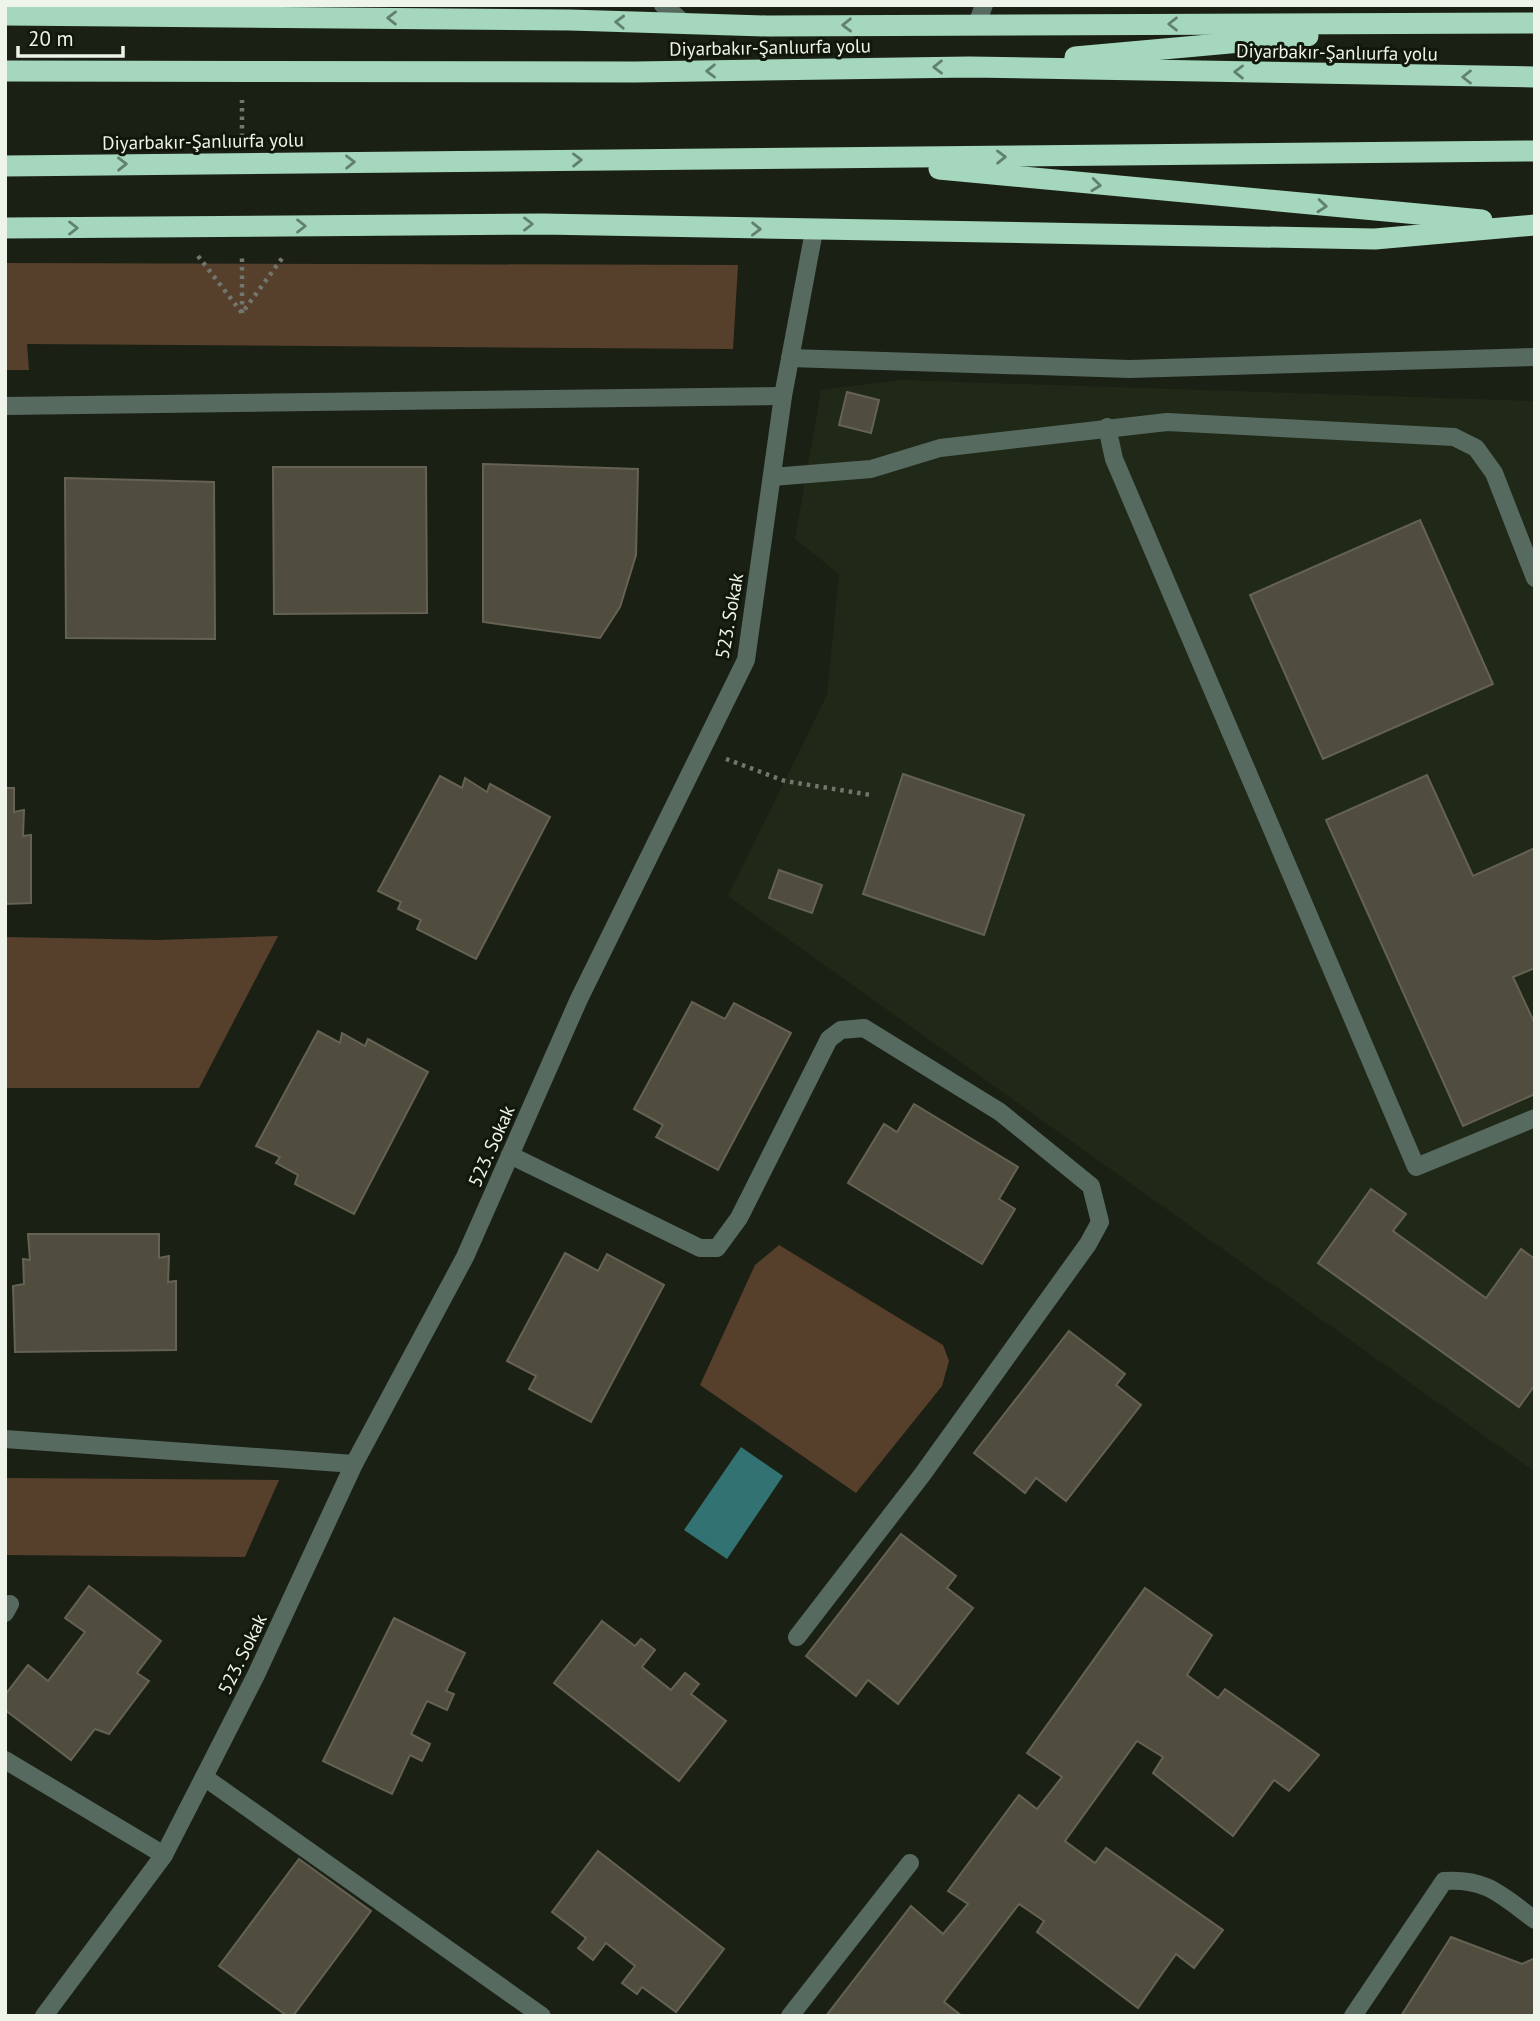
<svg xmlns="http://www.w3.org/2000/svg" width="1540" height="2021" font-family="'PT Sans',sans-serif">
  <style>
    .built { fill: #202917 }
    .green { fill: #57402b }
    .water { fill: #337272 }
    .building { fill: #504d3e; stroke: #656253; stroke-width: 2 }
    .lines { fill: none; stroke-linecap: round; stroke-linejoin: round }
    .path { stroke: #72776d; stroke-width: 4.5; stroke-dasharray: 3.5 5; stroke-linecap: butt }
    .lane { stroke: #576a60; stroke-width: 18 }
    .street { stroke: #576a60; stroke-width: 18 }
    .highway { stroke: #a4d7bd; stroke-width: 21 }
    .oneway { stroke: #62816d }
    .labels { text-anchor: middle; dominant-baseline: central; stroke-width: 6; stroke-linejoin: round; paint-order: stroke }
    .street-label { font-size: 19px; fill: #eff4eb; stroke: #12170c }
  </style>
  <rect width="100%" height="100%" fill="#1b2015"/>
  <polygon class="built" points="900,380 1535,401 1535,1472 728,896 827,695 839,574 795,539 821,390"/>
  <g class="green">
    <polygon points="5,263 738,265 733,349 27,344 29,370 5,370"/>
    <polygon points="278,936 199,1088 5,1088 5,937 159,940"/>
    <polygon points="779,1245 943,1345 949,1361 942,1386 856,1493 700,1385 755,1265"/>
    <polygon points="5,1478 279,1480 245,1557 5,1555"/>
  </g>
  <polygon class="water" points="741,1447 783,1476 727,1559 684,1530"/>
  <g class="building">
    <polygon points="847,392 879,400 871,433 839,425"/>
    <polygon points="483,464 638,469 636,555 620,607 600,638 483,622"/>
    <polygon points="273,467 426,467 427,613 274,614"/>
    <polygon points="65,478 214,482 215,639 66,638"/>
    <polygon points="1420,520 1493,684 1323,759 1250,595"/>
    <polygon points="903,774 1024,815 984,935 863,894"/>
    <polygon points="1427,775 1473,876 1535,848 1535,968 1513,977 1535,1024 1535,1094 1463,1126 1326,820"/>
    <polygon points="440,776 462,788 465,778 487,792 490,784 550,817 476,959 417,929 421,920 398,909 401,902 378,891"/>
    <polygon points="5,788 14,788 14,812 24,810 23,836 31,835 31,903 5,904"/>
    <polygon points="779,870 822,885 812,913 769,898"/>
    <polygon points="692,1002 725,1019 734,1003 791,1033 718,1170 656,1137 663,1125 634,1109"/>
    <polygon points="318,1031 340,1043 342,1033 365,1046 368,1039 428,1072 354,1214 295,1184 298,1175 276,1163 280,1157 256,1146"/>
    <polygon points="914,1104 1018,1167 999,1199 1015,1209 982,1264 848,1183 884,1124 897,1132"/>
    <polygon points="1371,1189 1406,1214 1393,1231 1486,1298 1521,1249 1535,1259 1535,1385 1519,1407 1318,1263"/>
    <polygon points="28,1234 159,1234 159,1258 169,1256 168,1282 176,1281 176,1350 15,1352 13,1286 24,1284 23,1259 30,1260"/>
    <polygon points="565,1253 598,1271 607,1254 664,1285 591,1422 529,1389 536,1376 507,1361"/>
    <polygon points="1069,1331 1125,1374 1116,1385 1141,1405 1066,1501 1036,1478 1025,1493 974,1453"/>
    <polygon points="901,1534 956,1576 947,1588 973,1608 898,1704 868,1680 856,1696 806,1656"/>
    <polygon points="89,1586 161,1641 137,1673 149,1681 109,1734 95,1729 71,1760 5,1710 5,1695 28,1665 48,1681 85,1632 65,1618"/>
    <polygon points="1145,1588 1212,1635 1187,1675 1218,1698 1225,1689 1319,1755 1289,1791 1274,1780 1233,1836 1153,1773 1163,1757 1137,1741 1065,1841 1095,1863 1106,1848 1223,1930 1194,1968 1176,1954 1138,2008 1037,1932 1044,1921 1019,1904 944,2002 962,2016 826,2016 911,1906 943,1934 968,1904 948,1891 1019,1795 1037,1809 1062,1777 1027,1753"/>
    <polygon points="394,1618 465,1653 446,1691 454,1694 447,1710 427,1701 411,1734 430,1744 422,1761 410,1755 392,1794 323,1761"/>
    <polygon points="602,1621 635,1646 641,1639 655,1650 642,1667 671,1690 685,1673 699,1684 691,1694 726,1721 679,1781 554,1683"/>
    <polygon points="598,1851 724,1949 676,2012 642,1987 637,1994 622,1983 635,1966 606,1943 593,1960 578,1948 586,1938 552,1912"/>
    <polygon points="299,1859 371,1911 293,2016 287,2016 219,1966"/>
    <polygon points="1451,1937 1522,1964 1535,1958 1535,2016 1401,2016"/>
  </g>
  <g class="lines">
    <g class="path">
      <polyline points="242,137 242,100"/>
      <polyline points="198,256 242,313 283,257"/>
      <polyline points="242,313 242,254"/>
      <polyline points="726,759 785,781 871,795"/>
    </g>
    <g class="lane">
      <polyline points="663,5 685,24"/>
      <polyline points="790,358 1130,369 1535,357"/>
      <polyline points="5,406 783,396"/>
      <polyline points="1107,427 1114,459 1416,1167 1535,1118"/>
      <polyline points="772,477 871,469 940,448 1167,422 1454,437 1476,448 1494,473 1535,578"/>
      <polyline points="510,1155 700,1248 717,1248 739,1218 829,1039 841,1030 864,1028 1000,1112 1091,1186 1100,1222 1088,1244 922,1475 797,1637"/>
      <polyline points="5,1613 10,1604"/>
      <polyline points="5,1760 164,1855"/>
      <polyline points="204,1777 542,2016"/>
      <polyline points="790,2016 910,1863"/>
      <path d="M1353 2016 1444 1881C1487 1878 1502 1896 1535 1920"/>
    </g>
    <g class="street">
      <polyline points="977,24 984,5"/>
      <polyline points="5,1439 354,1464"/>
      <polyline points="44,2016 164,1855 204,1777 256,1675 354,1464 465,1257 579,999 746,660 783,396 814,231"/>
    </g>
    <g class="highway">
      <polyline points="5,15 570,20 767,26 1535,23"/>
      <polyline points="1075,57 1308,36"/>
      <polyline points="5,71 635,72 970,67 1535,77"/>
      <polyline points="5,166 1535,151"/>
      <polyline points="939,169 1482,220"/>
      <polyline points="5,228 542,224 1375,239 1535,225"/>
    </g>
  </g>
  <defs><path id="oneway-chevron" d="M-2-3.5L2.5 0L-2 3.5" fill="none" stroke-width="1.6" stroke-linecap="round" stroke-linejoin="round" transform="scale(1.75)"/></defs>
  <g class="oneway">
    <use href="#oneway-chevron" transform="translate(392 18) rotate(-179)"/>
    <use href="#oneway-chevron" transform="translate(620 22) rotate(-178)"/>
    <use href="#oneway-chevron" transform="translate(1173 24) rotate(180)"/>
    <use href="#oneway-chevron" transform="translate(847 25) rotate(179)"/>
    <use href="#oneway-chevron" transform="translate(938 67) rotate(179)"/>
    <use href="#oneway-chevron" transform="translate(711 71) rotate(179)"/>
    <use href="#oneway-chevron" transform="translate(1239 72) rotate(-179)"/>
    <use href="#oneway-chevron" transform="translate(1467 77) rotate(-180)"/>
    <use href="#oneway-chevron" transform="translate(1001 157) rotate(-1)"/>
    <use href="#oneway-chevron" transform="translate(577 160) rotate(-1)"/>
    <use href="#oneway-chevron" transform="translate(350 162) rotate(-1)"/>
    <use href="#oneway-chevron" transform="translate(122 164) rotate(-1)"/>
    <use href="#oneway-chevron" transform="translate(1096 185) rotate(6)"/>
    <use href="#oneway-chevron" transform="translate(1322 206) rotate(5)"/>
    <use href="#oneway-chevron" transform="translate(528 224)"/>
    <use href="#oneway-chevron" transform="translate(301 226)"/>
    <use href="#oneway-chevron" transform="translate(73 228)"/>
    <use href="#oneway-chevron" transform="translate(756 229) rotate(1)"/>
  </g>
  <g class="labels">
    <g class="street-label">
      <text transform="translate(770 47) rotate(-1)">Diyarbakır-Şanlıurfa yolu</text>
      <text transform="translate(1337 52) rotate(1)">Diyarbakır-Şanlıurfa yolu</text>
      <text transform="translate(203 141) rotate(-1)">Diyarbakır-Şanlıurfa yolu</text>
      <text transform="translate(729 616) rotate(-80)">523. Sokak</text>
      <text transform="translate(491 1146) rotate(-66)">523. Sokak</text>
      <text transform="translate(242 1654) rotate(-64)">523. Sokak</text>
    </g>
  </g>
  <rect width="1540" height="2021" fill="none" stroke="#eff4eb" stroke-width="14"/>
  <path d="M18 46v10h105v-10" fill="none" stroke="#eff4eb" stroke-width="3.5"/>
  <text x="28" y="46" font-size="21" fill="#eff4eb" stroke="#12170c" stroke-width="5" paint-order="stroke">20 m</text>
</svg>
